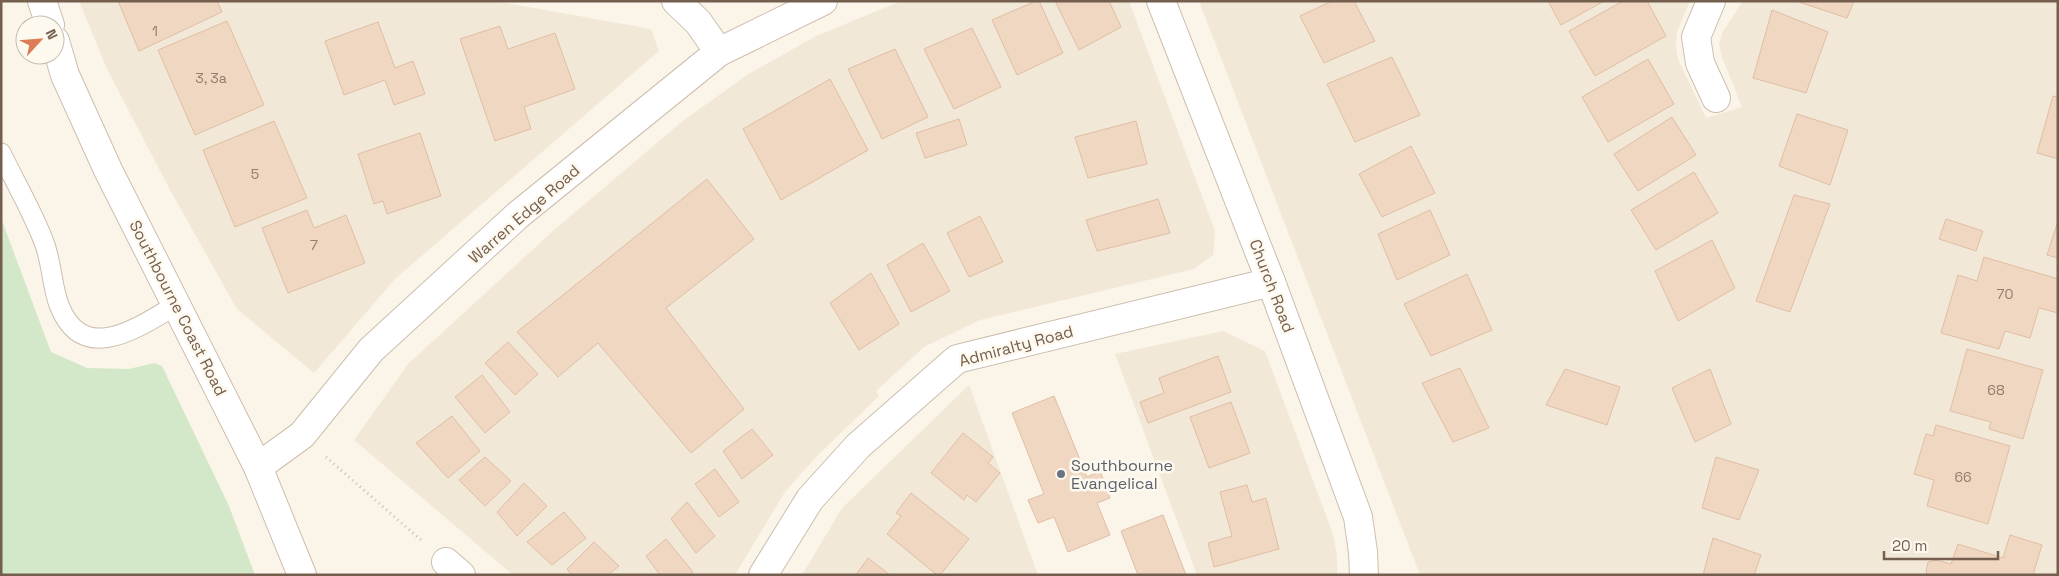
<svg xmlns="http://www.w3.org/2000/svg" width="2059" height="576" font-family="'Space Grotesk',sans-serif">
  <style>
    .residential { fill: #f2e8d8 }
    .green { fill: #d3e8c8 }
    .building { fill: #efd7c2; stroke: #e0bea4 }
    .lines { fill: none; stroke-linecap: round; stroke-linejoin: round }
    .lane-casing { stroke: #cdbeaf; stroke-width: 21 }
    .street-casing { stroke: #cdbeaf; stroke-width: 30 }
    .path { stroke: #d4baa5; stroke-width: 3; stroke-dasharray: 1 4; stroke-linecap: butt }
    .lane { stroke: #fff; stroke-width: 19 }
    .street { stroke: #fff; stroke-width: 28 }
    .worship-dot { fill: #6b7280; stroke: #fef9ef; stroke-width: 2 }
    .labels { text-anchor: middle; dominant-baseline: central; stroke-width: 5; stroke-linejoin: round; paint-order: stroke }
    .number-label { font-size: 14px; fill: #937c6b }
    .street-label { font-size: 16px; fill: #745e4e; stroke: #fef9ef }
    .worship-label { font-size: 16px; fill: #5b616d; stroke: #fef9ef; text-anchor: start }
  </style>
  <rect width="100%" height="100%" fill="#fbf5e9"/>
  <g class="residential">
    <polygon points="79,1 495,1 651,29 659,51 395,279 314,373 237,309 170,190 107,69"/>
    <polygon points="901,1 1129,1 1215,231 1213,255 1194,269 980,320 924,347 876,391 879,396 815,458 785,492 735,575 513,575 354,440 408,364 554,230 684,120 747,75 816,36"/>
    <polygon points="1199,1 1690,1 1677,32 1676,45 1678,59 1706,118 1742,107 1722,57 1719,44 1722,33 1743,1 2058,1 2058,575 1420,575"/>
    <polygon points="1223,331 1265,351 1333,534 1337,555 1337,575 1197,575 1115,354"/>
    <polygon points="969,385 1038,575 802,575 842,508"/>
  </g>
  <polygon class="green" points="1,218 51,352 87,368 129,369 154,363 162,366 229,506 255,575 1,575"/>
  <g class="building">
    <polygon points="118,1 217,1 222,12 139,51"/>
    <polygon points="1036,1 1039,1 1063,53 1017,75 992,20"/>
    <polygon points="1055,1 1109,1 1121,27 1079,50"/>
    <polygon points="1332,1 1354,1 1375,41 1324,63 1300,16"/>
    <polygon points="1548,1 1604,1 1561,25"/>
    <polygon points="1623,1 1647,1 1666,36 1595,76 1569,31"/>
    <polygon points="1796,1 1854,1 1847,18"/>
    <polygon points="1772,10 1828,32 1806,93 1753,78"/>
    <polygon points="227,21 264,105 195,135 158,50"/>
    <polygon points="378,22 395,68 413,61 425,94 394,105 385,80 344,95 325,41"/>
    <polygon points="500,26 508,49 555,33 575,89 524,107 531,129 495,141 460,39"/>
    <polygon points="972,28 1001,87 954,109 924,49"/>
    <polygon points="895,49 928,117 882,139 848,69"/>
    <polygon points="1392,57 1420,115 1355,142 1327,84"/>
    <polygon points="1648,59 1674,104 1608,142 1582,97"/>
    <polygon points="830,79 868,150 781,200 743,129"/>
    <polygon points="2053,96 2058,97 2058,159 2037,153"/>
    <polygon points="1797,114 1848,130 1830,185 1779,166"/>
    <polygon points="1672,117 1696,155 1638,191 1614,154"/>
    <polygon points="959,119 967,145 925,158 916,133"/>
    <polygon points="274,121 307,198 235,227 203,150"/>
    <polygon points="1136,121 1147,164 1088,178 1075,137"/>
    <polygon points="420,133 441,196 387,214 383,201 374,204 358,154"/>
    <polygon points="1411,146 1435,193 1382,217 1359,174"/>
    <polygon points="1694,172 1718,213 1656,250 1631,210"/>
    <polygon points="707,179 754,239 666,308 744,409 691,453 598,343 558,377 517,332"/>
    <polygon points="1794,195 1830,204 1790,312 1756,301"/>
    <polygon points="1158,199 1170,233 1097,251 1086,220"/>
    <polygon points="307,210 314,228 346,215 365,263 288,293 262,228"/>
    <polygon points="1430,210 1450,255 1397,280 1378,234"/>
    <polygon points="980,216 1003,262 969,277 947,233"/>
    <polygon points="1946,219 1983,231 1976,251 1939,239"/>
    <polygon points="2058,221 2058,258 2047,255"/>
    <polygon points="1712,240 1735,288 1678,321 1655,271"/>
    <polygon points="923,243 950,291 911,312 887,265"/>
    <polygon points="1984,257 2058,279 2058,313 2039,308 2030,338 2005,331 1999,349 1941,333 1958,275 1977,281"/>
    <polygon points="871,273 899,324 859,350 830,303"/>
    <polygon points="1467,274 1492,330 1431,356 1404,304"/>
    <polygon points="508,342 538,374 515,395 485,363"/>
    <polygon points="1967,349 2043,370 2023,439 1989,429 1991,422 1950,411"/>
    <polygon points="1218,356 1231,392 1148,423 1140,402 1164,393 1159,378"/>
    <polygon points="1460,368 1489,428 1453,442 1422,383"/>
    <polygon points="1565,369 1620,387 1607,425 1546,405"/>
    <polygon points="1710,369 1731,424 1695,442 1672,388"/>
    <polygon points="482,375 510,412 485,433 455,397"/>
    <polygon points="1054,396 1087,477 1100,471 1110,498 1097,503 1110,535 1068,552 1054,517 1038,523 1028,500 1044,494 1012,413"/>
    <polygon points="1231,402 1250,453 1209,468 1190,417"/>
    <polygon points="452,416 480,451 448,478 416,443"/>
    <polygon points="1936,425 2010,446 1988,524 1927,506 1934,480 1914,474 1926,434 1933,436"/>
    <polygon points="752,429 773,455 742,479 723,451"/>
    <polygon points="963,433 993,457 988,463 1000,473 976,502 967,495 964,500 931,473"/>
    <polygon points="485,457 511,481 485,506 459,480"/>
    <polygon points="1716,457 1759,470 1739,520 1702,508"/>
    <polygon points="715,469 739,502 719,517 695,484"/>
    <polygon points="524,483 547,506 517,536 497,512"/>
    <polygon points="1247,485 1252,502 1266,498 1279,549 1214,567 1208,543 1232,536 1220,492"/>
    <polygon points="911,493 969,539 940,575 937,575 887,534 901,516 896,513"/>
    <polygon points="687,502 715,536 696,553 671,519"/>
    <polygon points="564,512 586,538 552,565 527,542"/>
    <polygon points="1163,515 1186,575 1138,575 1121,531"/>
    <polygon points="2010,535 2042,545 2033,575 1928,575 1926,572 1928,562 1936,560 1951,564 1958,544 2003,558"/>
    <polygon points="1713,538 1761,555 1754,575 1703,575"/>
    <polygon points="666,539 693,572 689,575 660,575 646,556"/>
    <polygon points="594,542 619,566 608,575 572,575 567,569"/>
    <polygon points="868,558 890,575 856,575"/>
  </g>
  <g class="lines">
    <g class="lane-casing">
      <path id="lane" d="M1 153C15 182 35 216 45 245 52 265 52 286 59 305 83 367 139 327 176 305"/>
    </g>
    <g class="street-casing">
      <g id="street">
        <polyline points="42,1 50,25"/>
        <polyline points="676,1 698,22 719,52"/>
        <polyline points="1161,1 1271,282 1358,517 1363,552 1364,575"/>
        <polyline points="1711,1 1696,37 1700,63 1716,98"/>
        <polyline points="55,41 65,75 108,170 258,467 302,575"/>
        <polyline points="258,467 302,435 371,350 518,215 719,52 823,1"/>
        <polyline points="446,562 461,575"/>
        <polyline points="763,575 810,499 858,446 957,359 1271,282"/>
      </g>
    </g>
    <polyline class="path" points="326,457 421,540"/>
    <use href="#lane" class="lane"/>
    <use href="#street" class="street"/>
  </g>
  <circle class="worship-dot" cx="1061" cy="474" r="5"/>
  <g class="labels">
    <g class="number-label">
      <text x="155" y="31">1</text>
      <text x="211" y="78">3, 3a</text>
      <text x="255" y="174">5</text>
      <text x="314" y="245">7</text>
      <text x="2005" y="294">70</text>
      <text x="1996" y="390">68</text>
      <text x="1963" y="477">66</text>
    </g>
    <g class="street-label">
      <text transform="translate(524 214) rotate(-41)">Warren Edge Road</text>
      <text transform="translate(1272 286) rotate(69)">Church Road</text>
      <text transform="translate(178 308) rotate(63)">Southbourne Coast Road</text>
      <text transform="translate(1016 346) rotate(-15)">Admiralty Road</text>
    </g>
    <g class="worship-label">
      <text x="1071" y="465">Southbourne<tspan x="1071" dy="18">Evangelical</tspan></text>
    </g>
  </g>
  <rect width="2059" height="576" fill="none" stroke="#745e4e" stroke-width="5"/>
  <g transform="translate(40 40) rotate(64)"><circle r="24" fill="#fef9ef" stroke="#c7bbaf"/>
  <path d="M0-4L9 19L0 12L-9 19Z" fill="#dc7d57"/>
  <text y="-8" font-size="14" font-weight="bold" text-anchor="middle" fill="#745e4e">N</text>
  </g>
  <path d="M1884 551v8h114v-8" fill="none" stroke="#745e4e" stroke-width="2.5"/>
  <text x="1892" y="551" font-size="15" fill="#745e4e" stroke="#fef9ef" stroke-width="4" paint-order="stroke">20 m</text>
</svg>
